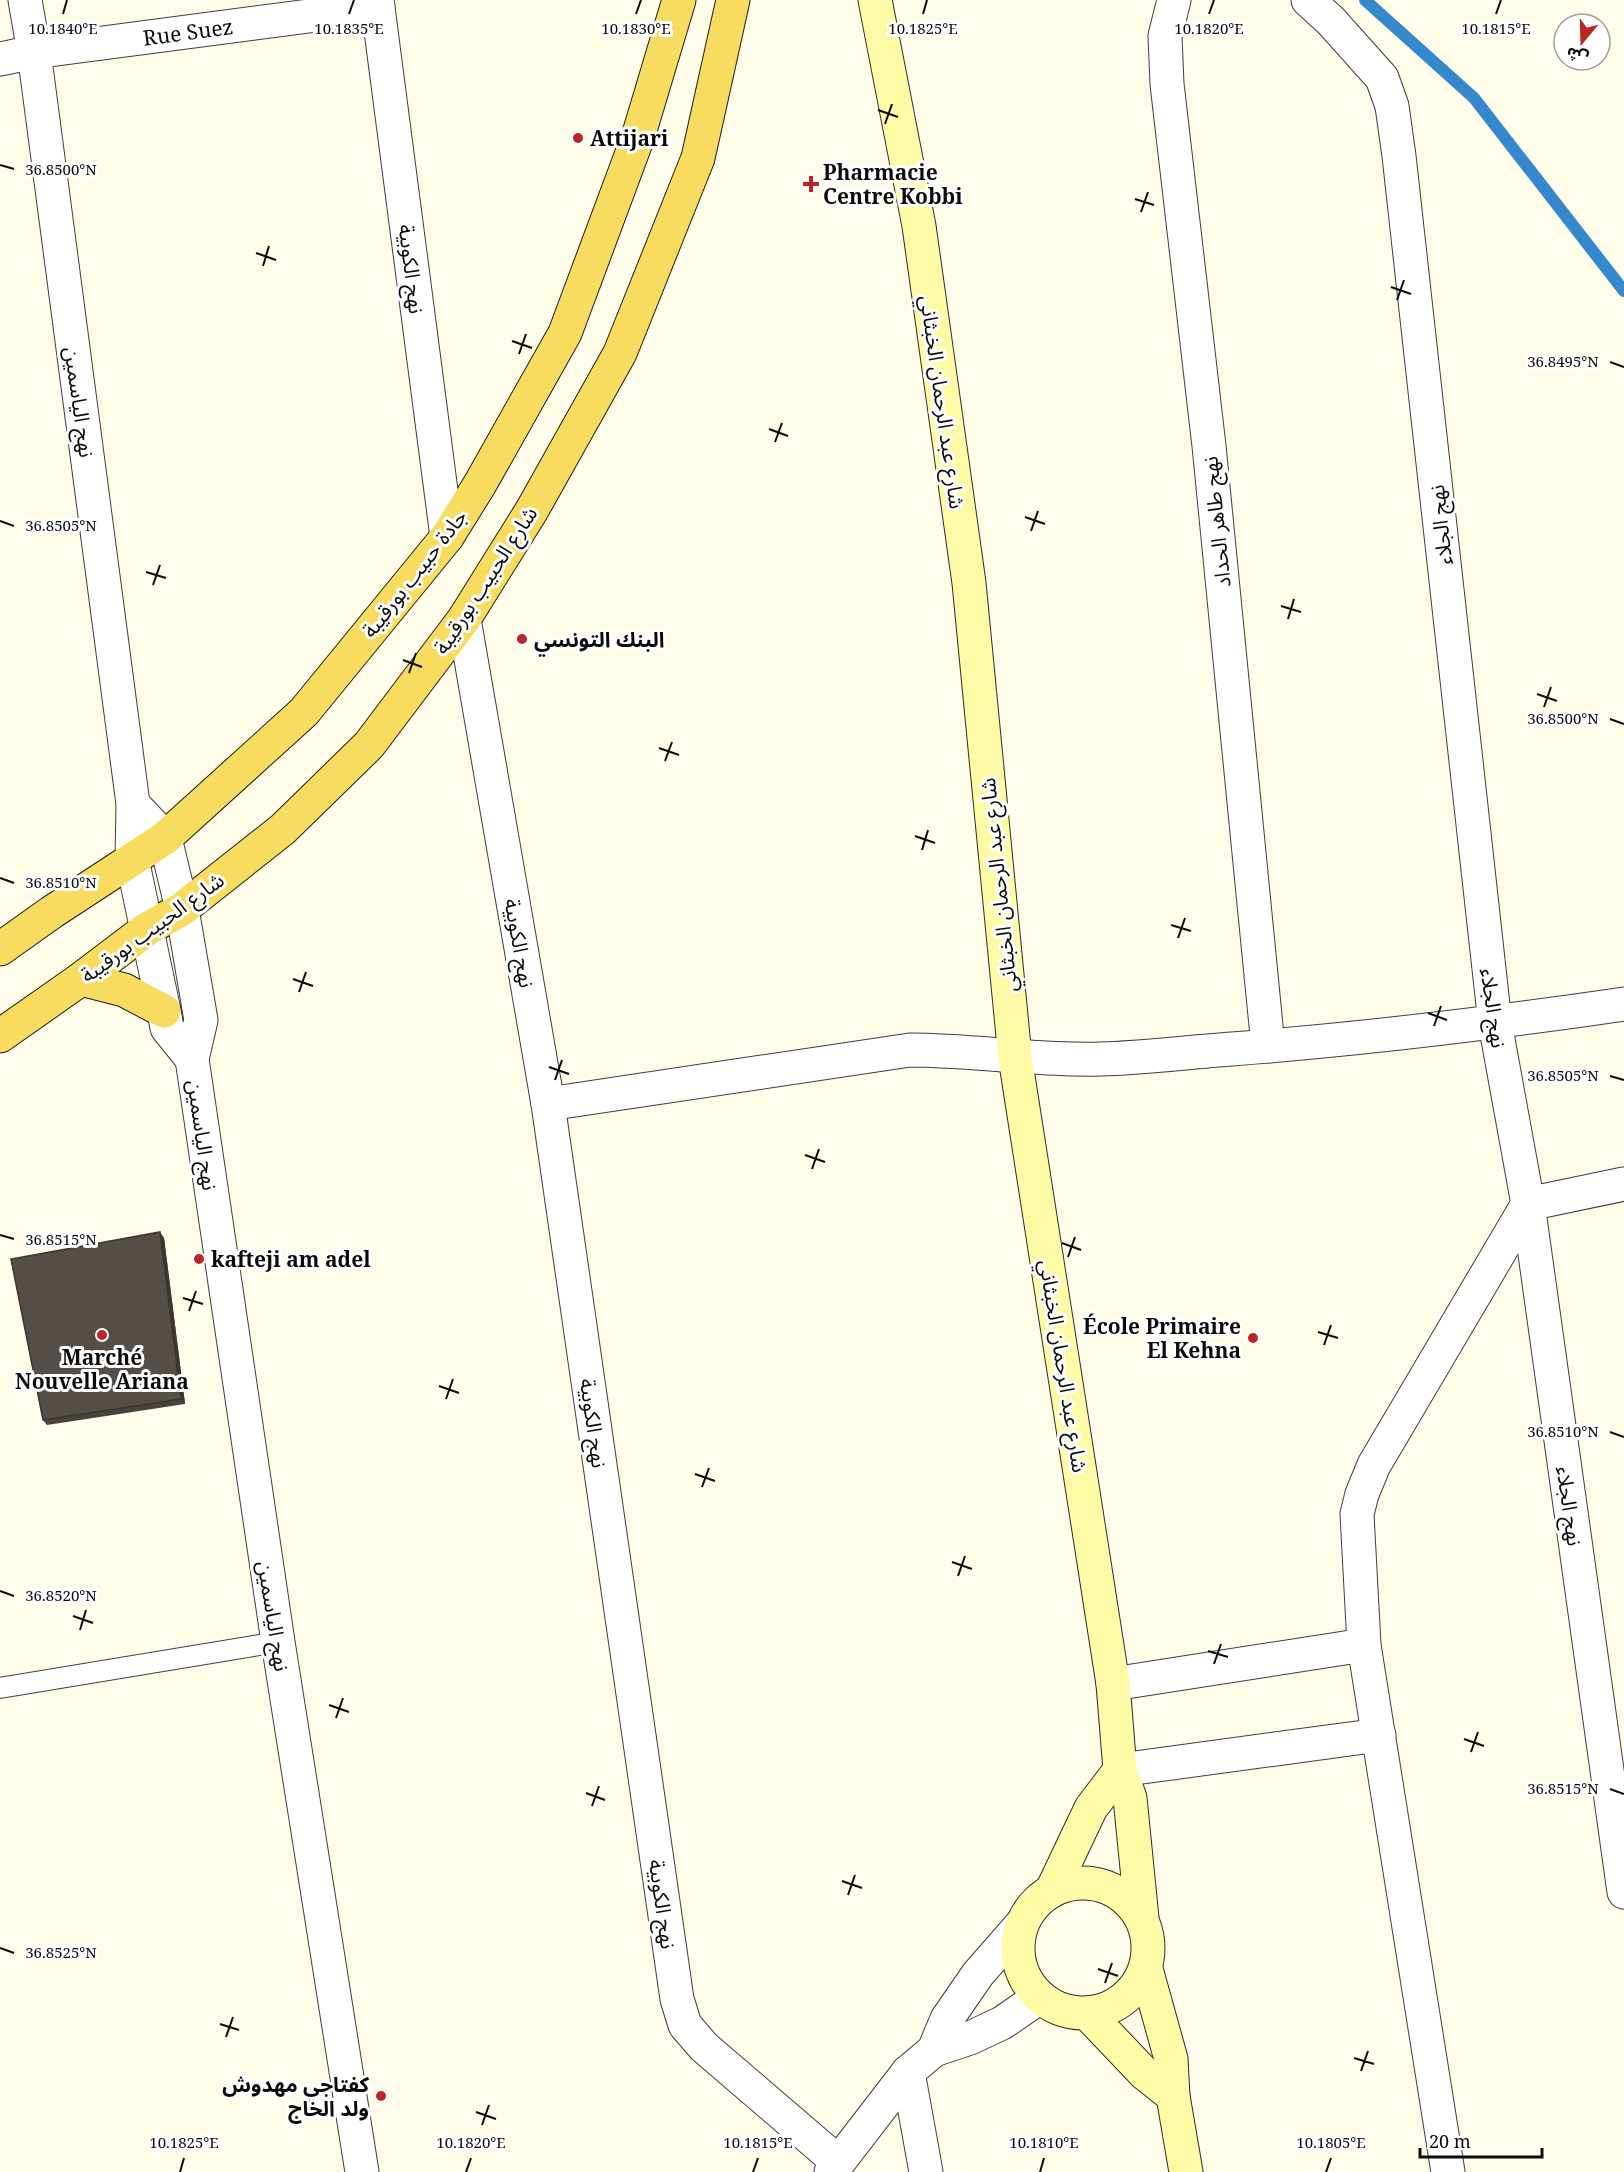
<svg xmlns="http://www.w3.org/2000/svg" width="1624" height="2172" font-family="'Noto Serif','Noto Sans Arabic',serif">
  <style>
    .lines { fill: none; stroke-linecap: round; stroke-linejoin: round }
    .stream { stroke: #3688cc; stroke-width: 12 }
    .lane-casing { stroke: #3e3e3e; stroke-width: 22 }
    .street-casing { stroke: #3e3e3e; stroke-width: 35 }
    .secondary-casing { stroke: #2d2d2d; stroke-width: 35 }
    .primary-casing { stroke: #1c1c1c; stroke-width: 35 }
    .lane { stroke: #fff; stroke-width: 20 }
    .street { stroke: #fff; stroke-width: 33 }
    .secondary { stroke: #fffaa5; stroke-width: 33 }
    .primary { stroke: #f8dc60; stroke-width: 33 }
    .wall { fill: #48423e }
    .shaded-wall { fill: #3b3632 }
    .building { fill: #544d48; stroke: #3b3632; stroke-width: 1.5 }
    .ticks { fill: none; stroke: #0b0b0b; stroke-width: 2 }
    .poi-dot { fill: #ba2625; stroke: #fff; stroke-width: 2 }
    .labels { text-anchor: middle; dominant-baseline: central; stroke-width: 6; stroke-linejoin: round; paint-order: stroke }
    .street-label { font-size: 21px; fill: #0b0b0b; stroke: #fff }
    .poi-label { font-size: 21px; font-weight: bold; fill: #0b0b0b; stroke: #fff; text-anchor: start }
    .ticks-label { font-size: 15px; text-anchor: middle; fill: #0b0b0b; stroke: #fff; stroke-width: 6; stroke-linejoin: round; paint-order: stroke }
  </style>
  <rect width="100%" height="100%" fill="#fffcea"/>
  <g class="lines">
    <polyline class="stream" points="1365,0 1474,98 1624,291"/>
    <g class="lane-casing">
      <polyline id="lane" points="0,1688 278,1642"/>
    </g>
    <g class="street-casing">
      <g id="street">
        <polyline points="25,0 34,52 133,804 132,859 164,1011 167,1028 192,1059"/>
        <polyline points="377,0 447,537"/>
        <polyline points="1174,0 1165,36 1167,84 1209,446 1268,1046"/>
        <polyline points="1308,0 1331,21 1382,78 1392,106 1399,156 1495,1023 1528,1204 1624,1892"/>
        <path id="s1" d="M0 59 34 52 378 7"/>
        <polyline points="464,619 548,1104 677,1999 685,2025 704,2047 838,2162"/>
        <polyline points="133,804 165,838 182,909 201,1020 192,1059 278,1642 362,2172"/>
        <path d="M548 1104 910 1050C974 1050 1036 1061 1100 1059 1144 1058 1188 1052 1232 1049 1363 1039 1494 1023 1624 1004"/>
        <polyline points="1113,1684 1364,1645"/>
        <polyline points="1120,1770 1379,1735"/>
        <polyline points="934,2050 970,2038 1002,2023 1040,1997"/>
        <polyline points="908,2072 926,2172"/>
        <polyline points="831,2172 908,2072 934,2050 947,2019 978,1974 1020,1926"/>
        <polyline points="1448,2172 1364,1645 1357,1514 1362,1494 1374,1465 1528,1204 1624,1184"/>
      </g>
    </g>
    <g class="secondary-casing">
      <g id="secondary">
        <polyline points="875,0 919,226 969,583 1015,1057 1113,1684 1120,1770 1130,1798 1142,1918"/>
        <circle cx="1083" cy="1948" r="65"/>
        <polyline points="1053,1888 1091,1808 1120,1770"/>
        <polyline points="1146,1969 1171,2059 1173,2096 1186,2172"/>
        <polyline points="1087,2013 1144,2073 1173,2096"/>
      </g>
    </g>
    <g class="primary-casing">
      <g id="primary">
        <polyline points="0,949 52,912 165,838 304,712 447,537 480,484 565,333 638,137 679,0"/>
        <polyline points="81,979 124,990 164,1011"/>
        <polyline points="0,1036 81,979 147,929 182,909 283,829 369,745 464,619 532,510 620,353 698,158 733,0"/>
      </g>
    </g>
    <use href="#lane" class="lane"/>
    <use href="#street" class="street"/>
    <use href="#secondary" class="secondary"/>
    <use href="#primary" class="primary"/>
  </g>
  <polygon class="wall" points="164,1238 185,1404 47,1425 43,1420"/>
  <polygon class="shaded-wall" points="160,1232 164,1238 185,1404 181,1399"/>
  <polygon class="building" points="160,1232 181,1399 43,1420 11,1259"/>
  <path class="ticks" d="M63 14 67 0M349 14 354 0M636 14 641 0M923 14 927 0M1209 14 1214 0M1496 14 1501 0M878 110 898 117M885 124 892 104M0 165 14 169M1135 199 1154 205M1141 212 1148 192M256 253 276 260M263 266 269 246M1391 287 1411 294M1397 300 1404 280M512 341 532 348M519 354 526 334M1610 362 1624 367M769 429 788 436M775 442 782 423M1025 517 1045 524M0 521 14 526M1031 531 1038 511M146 572 166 578M153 585 160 565M1281 606 1301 612M1288 619 1294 599M403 660 422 667M409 673 416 653M1537 694 1557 701M1544 707 1551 687M1610 719 1624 724M659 748 679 755M665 761 672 742M915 836 935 843M922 850 928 830M0 878 14 883M1171 925 1191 931M1178 938 1185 918M293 979 313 986M299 992 306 972M1428 1013 1447 1020M1434 1026 1441 1006M549 1067 569 1074M1610 1076 1624 1080M555 1080 562 1060M805 1155 825 1162M812 1169 819 1149M0 1235 14 1239M1062 1243 1081 1250M1068 1257 1075 1237M183 1298 203 1304M189 1311 196 1291M1318 1332 1338 1338M1324 1345 1331 1325M439 1386 459 1393M446 1399 453 1379M1610 1432 1624 1437M695 1474 715 1481M702 1487 709 1468M952 1562 972 1569M958 1576 965 1556M0 1591 14 1596M73 1616 93 1623M80 1630 86 1610M1208 1651 1228 1657M1214 1664 1221 1644M329 1705 349 1712M336 1718 343 1698M1464 1739 1484 1746M1471 1752 1478 1732M1610 1789 1624 1794M586 1793 605 1800M592 1806 599 1786M842 1881 862 1888M848 1895 855 1875M0 1948 14 1953M1098 1969 1118 1976M1105 1983 1112 1963M220 2024 239 2030M226 2037 233 2017M1354 2058 1374 2064M1361 2071 1368 2051M476 2112 496 2119M482 2125 489 2105M180 2172 184 2158M466 2172 471 2158M753 2172 758 2158M1040 2172 1044 2158M1326 2172 1331 2158"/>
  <g class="poi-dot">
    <circle cx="578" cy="138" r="6"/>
    <path d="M808 175h6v6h6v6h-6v6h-6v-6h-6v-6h6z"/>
    <circle cx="522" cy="639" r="6"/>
    <circle cx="199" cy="1259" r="6"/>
    <circle cx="102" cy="1335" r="6"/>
    <circle cx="1253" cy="1338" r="6"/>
    <circle cx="381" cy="2096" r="6"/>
  </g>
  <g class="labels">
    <g class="street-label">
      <text stroke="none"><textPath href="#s1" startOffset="190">Rue Suez</textPath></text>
      <text transform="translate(412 269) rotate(83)">نهج الكوبية</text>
      <text transform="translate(80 402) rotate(82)">نهج الياسمين</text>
      <text transform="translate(943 402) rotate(82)">شارع عبد الرحمان الخبثاني</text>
      <text transform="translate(1216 522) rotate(-96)">نهج طاهر الحداد</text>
      <text transform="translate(1440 525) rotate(-96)">نهج الجلاء</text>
      <text transform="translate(414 573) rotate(-52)">جادة حبيب بورقيبة</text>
      <text transform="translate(485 580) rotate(-57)">شارع الحبيب بورقيبة</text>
      <text transform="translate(998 885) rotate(-96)">شارع عبد الرحمان الخبثاني</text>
      <text transform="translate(152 927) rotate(-36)">شارع الحبيب بورقيبة</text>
      <text transform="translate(520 943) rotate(80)">نهج الكوبية</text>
      <text transform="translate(1494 1008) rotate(82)">نهج الجلاء</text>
      <text transform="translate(203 1135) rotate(82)">نهج الياسمين</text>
      <text transform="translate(1064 1366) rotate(81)">شارع عبد الرحمان الخبثاني</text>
      <text transform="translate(594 1423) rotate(82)">نهج الكوبية</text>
      <text transform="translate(1570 1506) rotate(82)">نهج الجلاء</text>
      <text transform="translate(274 1616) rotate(81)">نهج الياسمين</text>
      <text transform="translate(663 1904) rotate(82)">نهج الكوبية</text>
    </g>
    <g class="poi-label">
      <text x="590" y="138">Attijari</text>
      <text x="823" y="172">Pharmacie<tspan x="823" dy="24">Centre Kobbi</tspan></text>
      <text x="534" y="639">البنك التونسي</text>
      <text x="211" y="1259">kafteji am adel</text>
      <text x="1241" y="1326" text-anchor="end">École Primaire<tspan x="1241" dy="24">El Kehna</tspan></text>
      <text x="102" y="1357" text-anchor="middle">Marché<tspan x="102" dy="24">Nouvelle Ariana</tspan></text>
      <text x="369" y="2084" text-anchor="end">كفتاجي مهدوش<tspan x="369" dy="24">ولد الخاج</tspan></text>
    </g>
  </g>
  <g class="ticks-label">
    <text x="63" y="34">10.1840°E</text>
    <text x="349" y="34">10.1835°E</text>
    <text x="636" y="34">10.1830°E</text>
    <text x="923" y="34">10.1825°E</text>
    <text x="1209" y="34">10.1820°E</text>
    <text x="1496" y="34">10.1815°E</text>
    <text x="61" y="175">36.8500°N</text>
    <text x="1563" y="367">36.8495°N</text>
    <text x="61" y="531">36.8505°N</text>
    <text x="1563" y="724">36.8500°N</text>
    <text x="61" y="888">36.8510°N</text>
    <text x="1563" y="1081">36.8505°N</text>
    <text x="61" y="1245">36.8515°N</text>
    <text x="1563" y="1437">36.8510°N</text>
    <text x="61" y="1601">36.8520°N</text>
    <text x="1563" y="1794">36.8515°N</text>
    <text x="61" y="1958">36.8525°N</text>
    <text x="184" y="2148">10.1825°E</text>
    <text x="471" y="2148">10.1820°E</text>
    <text x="758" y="2148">10.1815°E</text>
    <text x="1044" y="2148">10.1810°E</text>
    <text x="1331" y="2148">10.1805°E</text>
  </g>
  <g transform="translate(1582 42) rotate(199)"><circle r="28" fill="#ffffff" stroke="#9d9d9d" stroke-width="1.5"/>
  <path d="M0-4.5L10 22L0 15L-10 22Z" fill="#ba2625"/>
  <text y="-9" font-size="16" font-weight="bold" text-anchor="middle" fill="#0b0b0b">ش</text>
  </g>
  <path d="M1420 2148v9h122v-9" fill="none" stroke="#0b0b0b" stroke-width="3"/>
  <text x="1429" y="2148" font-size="18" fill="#0b0b0b" stroke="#ffffff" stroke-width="4.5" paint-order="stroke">20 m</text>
</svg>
